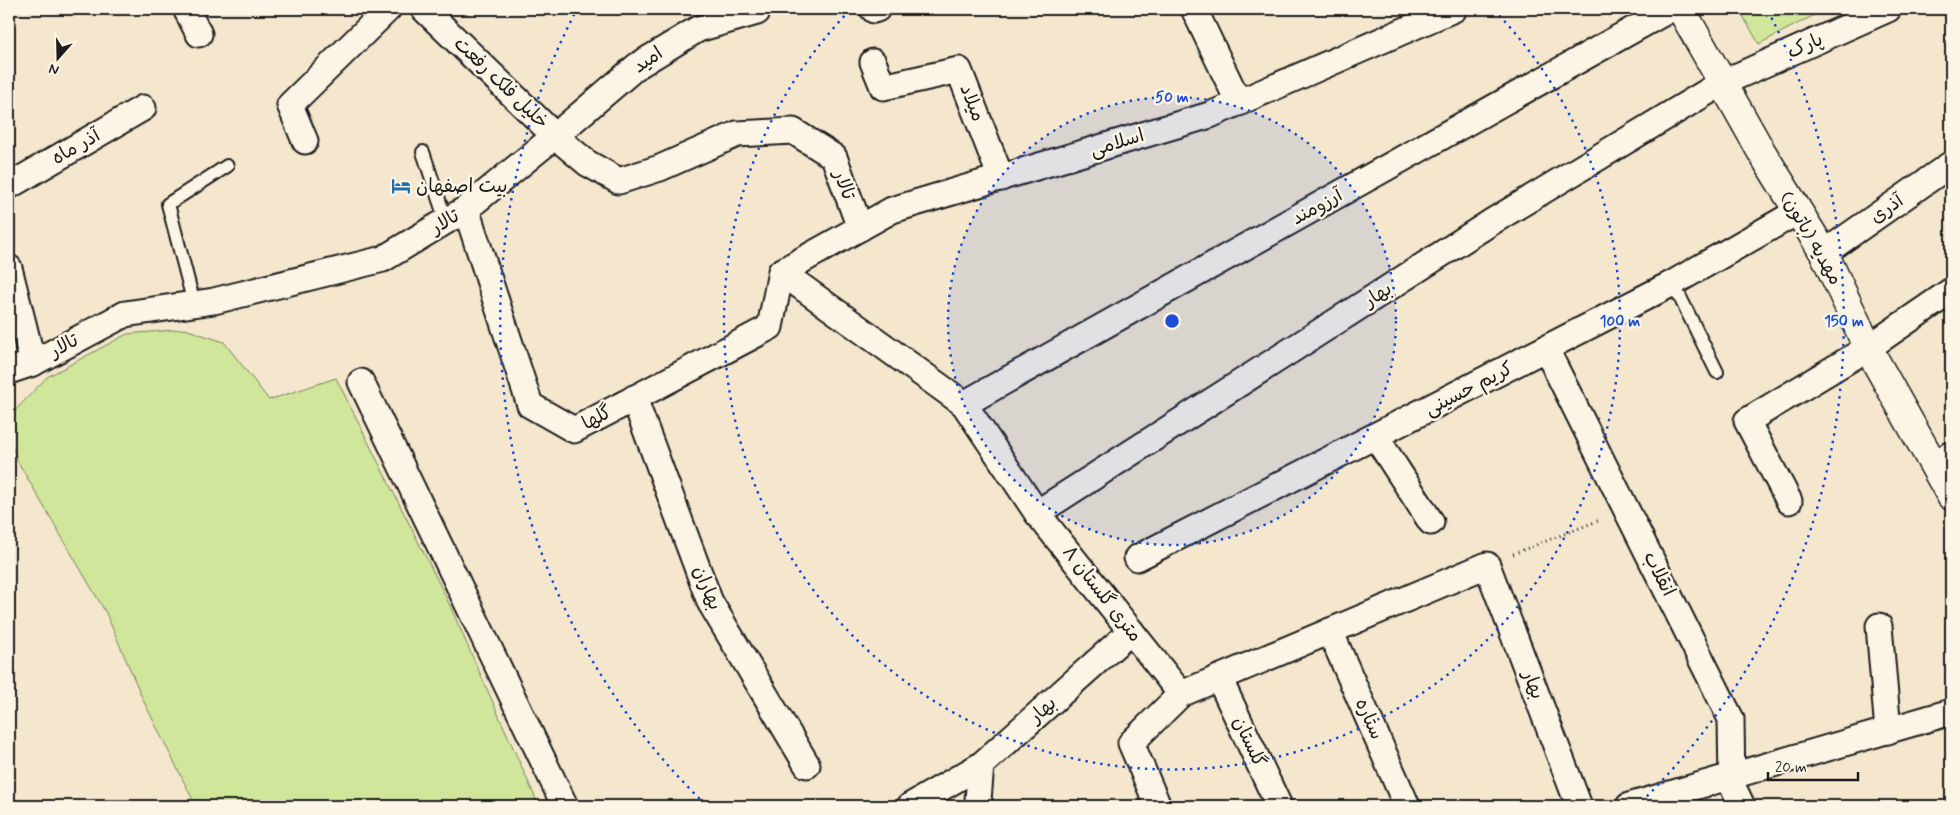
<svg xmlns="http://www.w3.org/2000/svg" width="1960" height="815" font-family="Mynerve,'Playpen Sans Arabic',sans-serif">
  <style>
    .green { fill: #d0e69b; stroke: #76815c }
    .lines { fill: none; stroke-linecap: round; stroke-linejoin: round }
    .lane-casing { stroke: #1c1c1c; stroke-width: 16 }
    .street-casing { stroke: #1c1c1c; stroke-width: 29 }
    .secondary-casing { stroke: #1c1c1c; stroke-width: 31 }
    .path { stroke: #1c1c1c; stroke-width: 3; stroke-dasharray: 1 4; stroke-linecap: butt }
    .lane { stroke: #fcf5e5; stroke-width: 12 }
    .street { stroke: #fcf5e5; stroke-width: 25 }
    .secondary { stroke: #fcf5e5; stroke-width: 28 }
    .ring { fill: none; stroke: #1d4ed8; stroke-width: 2.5; stroke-dasharray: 2.5 5 }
    .labels { text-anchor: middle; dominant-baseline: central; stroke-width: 5; stroke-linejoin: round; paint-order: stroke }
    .street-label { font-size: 19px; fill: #1c1c1c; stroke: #fcf5e5 }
    .poi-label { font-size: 19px; fill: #1c1c1c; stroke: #fcf5e5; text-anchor: start }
    .centre { fill: #1d4ed8; stroke: #fcf5e5; stroke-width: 2.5 }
    .ring-label { font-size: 15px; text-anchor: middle; font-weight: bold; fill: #1d4ed8; stroke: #fcf5e5; stroke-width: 5; stroke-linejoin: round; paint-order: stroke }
  </style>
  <rect width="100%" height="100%" fill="#f4e7ce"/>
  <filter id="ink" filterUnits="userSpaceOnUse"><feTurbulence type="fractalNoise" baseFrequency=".02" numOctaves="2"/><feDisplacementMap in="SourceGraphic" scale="10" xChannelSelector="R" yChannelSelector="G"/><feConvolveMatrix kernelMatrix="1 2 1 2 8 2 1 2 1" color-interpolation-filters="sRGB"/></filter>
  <g filter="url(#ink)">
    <g class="green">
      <polygon points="1739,9 1826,9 1759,44"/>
      <polygon points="185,329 224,342 269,400 336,378 446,597 539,806 196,806 144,702 106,613 18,462 9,439 9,417 47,377 127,334"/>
    </g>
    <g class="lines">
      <g class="lane-casing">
        <g id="lane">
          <polyline points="423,152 446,221"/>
          <polyline points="1673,283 1717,372"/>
          <polyline points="194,304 168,204 227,166"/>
        </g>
      </g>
      <g class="street-casing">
        <g id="street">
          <polyline points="186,9 199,34"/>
          <polyline points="424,9 555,136 587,163 619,181 660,168 737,134 793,131 834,157 860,228"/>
          <polyline points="873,9 874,10 877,9"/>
          <polyline points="1194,9 1239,103"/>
          <polyline points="873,62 883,87 959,70 1001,178"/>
          <polyline points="305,141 290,105 388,9"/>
          <polyline points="9,186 143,108"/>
          <polyline points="466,209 530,405 574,430 770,327 781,272"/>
          <polyline points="1824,253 1951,164"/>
          <polyline points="9,268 33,363"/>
          <polyline points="781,272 964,404 1037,513 1181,694 1487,565 1579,806"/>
          <polyline points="781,272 892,210 1210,115 1454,9"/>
          <polyline points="1546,349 1731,719 1732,785 1742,806"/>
          <polyline points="9,371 33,363 125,314 214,301 383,259 466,209 555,136 637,66 698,29 757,12"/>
          <polyline points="361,382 565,806"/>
          <polyline points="634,398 710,602 807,765"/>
          <polyline points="964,404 1670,9"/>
          <polyline points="1376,437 1431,522"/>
          <polyline points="1934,467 1951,454"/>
          <polyline points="1789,501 1747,421 1868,348 1951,291"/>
          <polyline points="1037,513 1493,221 1722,83 1888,9"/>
          <polyline points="1137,558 1673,283 1797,212"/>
          <polyline points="1879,626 1888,731"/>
          <polyline points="1330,631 1407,806"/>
          <polyline points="1219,678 1279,806"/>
          <polyline points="910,806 981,765"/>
          <polyline points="981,806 978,800 981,765 1131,631"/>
          <polyline points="1158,806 1131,743 1181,694"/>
          <polyline points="1629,806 1951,712"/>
        </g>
      </g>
      <g class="secondary-casing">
        <polyline id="secondary" points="1681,9 1761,151 1824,253 1868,348 1951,496"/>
      </g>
      <polyline class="path" points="1513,554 1600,520"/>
      <use href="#lane" class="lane"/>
      <use href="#street" class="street"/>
      <use href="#secondary" class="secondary"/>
    </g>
  </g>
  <circle cx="1172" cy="321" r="224" fill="#1d4ed8" fill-opacity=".12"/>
  <g class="ring">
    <circle cx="1172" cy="321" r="224"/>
    <path d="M1494 10A448 448 0 1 1 850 10"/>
    <path d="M705 804A672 672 0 0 1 576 11M1768 11A672 672 0 0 1 1639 804"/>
  </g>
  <defs>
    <g id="hotel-bare" transform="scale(1.5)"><path d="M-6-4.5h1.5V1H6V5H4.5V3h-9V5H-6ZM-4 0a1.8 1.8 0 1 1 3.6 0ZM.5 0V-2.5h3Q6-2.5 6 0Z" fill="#1f6fb2" stroke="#fcf5e5" stroke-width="2.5" paint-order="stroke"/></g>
  </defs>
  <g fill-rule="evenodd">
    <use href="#hotel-bare" x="401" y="186"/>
  </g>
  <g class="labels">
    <g class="street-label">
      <text transform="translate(1805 46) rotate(-24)">پارک</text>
      <text transform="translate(648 60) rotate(-34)">امید</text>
      <text transform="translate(501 83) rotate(44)">خلیل فلک رفعت</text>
      <text transform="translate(972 103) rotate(69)">میلاد</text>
      <text transform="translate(1117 143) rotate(-17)">اسلامی</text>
      <text transform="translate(76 147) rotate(-30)">آذر ماه</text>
      <text transform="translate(844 185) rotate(70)">تالار</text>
      <text transform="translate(1317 207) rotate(-29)">آرزومند</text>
      <text transform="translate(1887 209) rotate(-35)">آذری</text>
      <text transform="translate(445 222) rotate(-31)">تالار</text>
      <text transform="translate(1811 238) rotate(60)">مهدیه (باتون)</text>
      <text transform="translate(1378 295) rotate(-33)">بهار</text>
      <text transform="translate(64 346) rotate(-28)">تالار</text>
      <text transform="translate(1469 389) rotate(-27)">کریم حسینی</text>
      <text transform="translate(597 418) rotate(-28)">گلها</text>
      <text transform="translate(1659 574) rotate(63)">انقلاب</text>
      <text transform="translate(707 588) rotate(67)">بهاران</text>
      <text transform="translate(1102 594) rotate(52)">۸ متری گلستان</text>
      <text transform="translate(1533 685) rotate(69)">بهار</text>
      <text transform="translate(1043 710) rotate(-42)">بهار</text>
      <text transform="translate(1369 719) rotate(66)">ستاره</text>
      <text transform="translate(1249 742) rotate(65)">گلستان</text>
    </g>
    <g class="poi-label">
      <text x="416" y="186">بيت اصفهان</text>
    </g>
  </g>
  <circle cx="1172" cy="321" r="8" class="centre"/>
  <g class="ring-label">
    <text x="1172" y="102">50 m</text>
    <text x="1620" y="326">100 m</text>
    <text x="1844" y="326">150 m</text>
  </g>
  <rect width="1960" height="815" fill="none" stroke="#fcf5e5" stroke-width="30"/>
  <rect x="15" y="15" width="1930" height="785" fill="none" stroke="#1c1c1c" stroke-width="2" filter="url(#ink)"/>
  <g transform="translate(58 58) rotate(200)" stroke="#fcf5e5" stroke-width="4" paint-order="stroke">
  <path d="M0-4L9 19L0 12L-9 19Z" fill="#1c1c1c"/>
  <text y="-8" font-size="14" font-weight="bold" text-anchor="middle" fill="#1c1c1c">N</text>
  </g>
  <path d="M1768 772v8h90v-8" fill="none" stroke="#1c1c1c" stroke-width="2.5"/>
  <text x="1775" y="772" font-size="15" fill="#1c1c1c" stroke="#fcf5e5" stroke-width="4" paint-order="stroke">20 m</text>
</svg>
